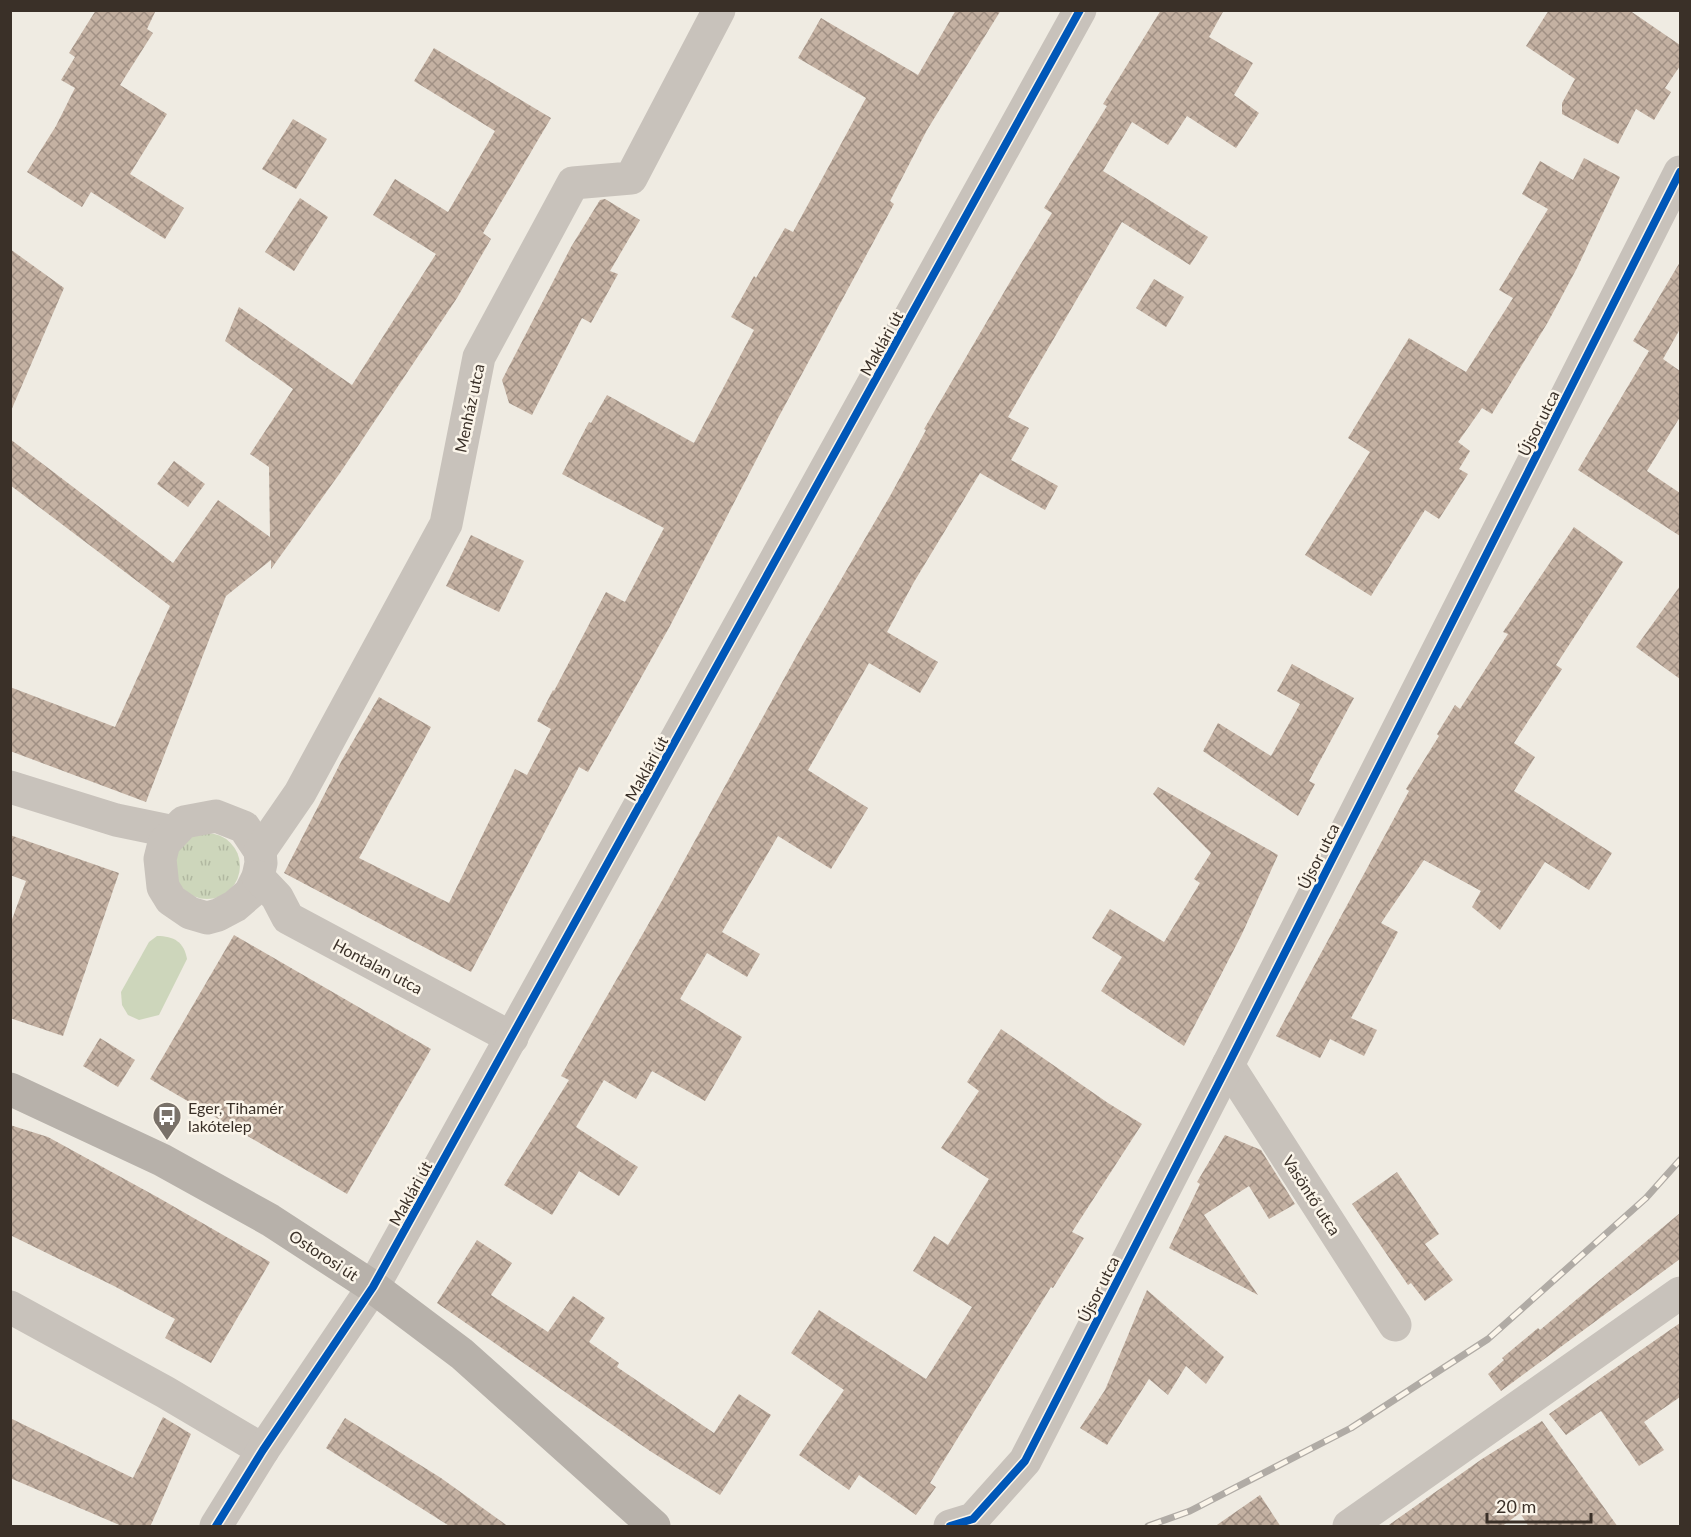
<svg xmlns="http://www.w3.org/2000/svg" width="1691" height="1537" font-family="Lato,sans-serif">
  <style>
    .grass { fill: url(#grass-tufts) }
    .park { fill: #cdd6bb }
    .building { fill: url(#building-cross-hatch) }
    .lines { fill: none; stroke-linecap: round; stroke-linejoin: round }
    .minor { stroke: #c8c2bb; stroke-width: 33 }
    .major { stroke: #b7b1aa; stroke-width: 33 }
    .rail-casing { stroke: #b0aba5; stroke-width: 7 }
    .rail { stroke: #fbf5ea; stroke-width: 4.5; stroke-dasharray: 14; stroke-linecap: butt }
    .cycleway-casing { stroke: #fbf5ea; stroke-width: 11 }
    .cycleway { stroke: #0057b8; stroke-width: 8 }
    .labels { text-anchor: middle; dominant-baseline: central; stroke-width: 5; stroke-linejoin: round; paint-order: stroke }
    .street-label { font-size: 16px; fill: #3a3028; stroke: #fbf5ea }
    .poi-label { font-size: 16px; fill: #3a3028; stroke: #fbf5ea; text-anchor: start }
  </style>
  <defs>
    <pattern id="grass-tufts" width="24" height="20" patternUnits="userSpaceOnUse" patternTransform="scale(1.5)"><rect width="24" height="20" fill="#cdd6bb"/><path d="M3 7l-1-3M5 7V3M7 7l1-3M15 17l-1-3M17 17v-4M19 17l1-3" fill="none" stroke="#b1b8a1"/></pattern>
    <pattern id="building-cross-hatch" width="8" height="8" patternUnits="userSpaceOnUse" patternTransform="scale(1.5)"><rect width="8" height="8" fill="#c4b1a2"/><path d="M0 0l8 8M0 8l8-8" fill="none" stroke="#a09084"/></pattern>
  </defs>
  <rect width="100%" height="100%" fill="#efebe2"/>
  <circle class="grass" cx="207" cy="866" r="33"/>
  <path class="park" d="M157 936C174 936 184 942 187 959L159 1015 139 1020 128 1015 122 1005 121 992 149 942Z"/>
  <g class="building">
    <polygon points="96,10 156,10 147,29 153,33 120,85 167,114 130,174 184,208 165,239 91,192 82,207 27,172 56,126 75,88 61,80 75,57 69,53"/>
    <polygon points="956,10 1001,10 927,130 890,201 894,204 777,420 670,626 588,772 579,767 471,972 284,873 342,760 379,697 431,727 359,858 449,903 515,769 527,775 551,729 537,721 553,690 554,691 606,592 625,602 664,528 562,474 589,422 591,423 607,395 694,443 754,330 731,317 754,276 756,278 785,228 793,232 866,98 798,58 821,18 918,75"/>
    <polygon points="1161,10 1224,10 1209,37 1253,63 1234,95 1259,113 1236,148 1187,116 1168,145 1132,122 1103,171 1208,237 1190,265 1122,222 1008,417 1029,428 1011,460 1058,486 1045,510 980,473 914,582 887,632 938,662 920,693 869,663 808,770 868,808 831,869 778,836 722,932 760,954 747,977 707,953 680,999 742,1037 705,1101 652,1071 636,1099 604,1080 576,1127 638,1167 619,1196 579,1171 552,1215 504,1185 569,1080 561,1076 664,897 802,646 890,496 926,430 924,429 1017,270 1052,213 1044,208 1107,106 1103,104"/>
    <polygon points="1549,10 1629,10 1680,45 1680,66 1665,88 1671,92 1654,120 1636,109 1618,144 1562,114 1562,103 1575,79 1526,46"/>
    <polygon points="434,48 551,118 483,233 491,239 457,298 340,473 271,569 271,560 226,596 146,802 10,751 10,687 115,727 170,606 10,485 10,439 173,563 218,500 270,537 269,467 250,454 293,389 225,341 239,307 352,385 436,254 373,215 395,179 448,212 495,131 414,81"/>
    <polygon points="293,119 327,139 296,189 262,169"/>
    <polygon points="1584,158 1620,177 1577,268 1548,322 1492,414 1482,408 1458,442 1470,451 1459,469 1468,474 1439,519 1425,510 1371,596 1305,555 1370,452 1348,438 1409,338 1466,372 1513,298 1499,290 1548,209 1522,194 1540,161 1573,180"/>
    <polygon points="300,198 328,217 294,271 265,252"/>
    <polygon points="605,199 640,220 610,271 618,274 591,323 582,318 532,415 509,403 502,380 571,247 600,200"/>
    <polygon points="10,249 64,288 10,413"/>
    <polygon points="1680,262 1680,329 1663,359 1680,371 1680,417 1647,471 1680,493 1680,536 1578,470 1649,351 1633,341"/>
    <polygon points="1154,279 1184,297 1166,327 1136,308"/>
    <polygon points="174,461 205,484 188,507 157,484"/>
    <polygon points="1574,527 1623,562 1556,665 1562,669 1514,743 1535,757 1514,791 1612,853 1589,890 1545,862 1500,930 1472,907 1481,891 1424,860 1381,923 1398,932 1351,1018 1377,1030 1364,1056 1330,1039 1320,1058 1276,1036 1409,791 1406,789 1439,736 1437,734 1455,705 1460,709 1508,634 1503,632"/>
    <polygon points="471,535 524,561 499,612 446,586"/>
    <polygon points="1680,586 1680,679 1636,647"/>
    <polygon points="1292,664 1354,698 1309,781 1315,784 1298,816 1203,751 1218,723 1271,756 1300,704 1277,691"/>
    <polygon points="1158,787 1278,855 1241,936 1184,1046 1101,991 1122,957 1092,938 1110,909 1164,942 1200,883 1194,879 1211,853 1153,794"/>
    <polygon points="10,835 119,873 63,1036 10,1018 10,925 26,881 10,875"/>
    <polygon points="234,935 431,1049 347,1194 150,1079"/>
    <polygon points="1001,1029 1108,1103 1142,1124 1072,1232 1084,1238 1053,1288 1051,1287 930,1483 936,1487 916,1515 859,1475 849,1490 799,1455 844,1390 791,1353 819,1310 926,1379 972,1307 913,1271 934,1236 948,1245 989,1179 941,1148 979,1091 967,1082"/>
    <polygon points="100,1038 135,1060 118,1087 83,1066"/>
    <polygon points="10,1125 48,1137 159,1198 270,1262 211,1363 165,1338 175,1319 114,1286 10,1235"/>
    <polygon points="1225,1135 1261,1150 1295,1204 1269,1219 1249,1186 1204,1215 1258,1295 1169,1248 1200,1184 1197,1182"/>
    <polygon points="1397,1172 1439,1234 1425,1244 1453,1280 1425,1301 1411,1283 1408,1285 1352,1204"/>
    <polygon points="1680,1213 1680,1259 1501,1391 1488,1374 1504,1360 1502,1358 1538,1328 1540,1330"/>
    <polygon points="477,1240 512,1263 491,1295 548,1332 573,1296 605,1318 589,1342 619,1363 617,1367 714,1433 739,1394 771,1415 720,1495 650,1451 437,1303"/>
    <polygon points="1147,1290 1224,1357 1206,1384 1186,1366 1168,1395 1149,1379 1107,1445 1080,1428 1105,1390"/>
    <polygon points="1680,1323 1680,1397 1644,1422 1664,1450 1639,1466 1601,1411 1566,1435 1549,1414"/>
    <polygon points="163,1417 191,1434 150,1527 124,1527 10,1478 10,1418 133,1478"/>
    <polygon points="345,1418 441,1478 509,1527 451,1527 326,1448"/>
    <polygon points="1542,1421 1618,1527 1529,1527 1520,1513 1501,1527 1386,1527 1482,1459"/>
    <polygon points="1260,1495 1281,1527 1214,1527"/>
  </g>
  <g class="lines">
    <g class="minor">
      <polyline points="10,787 116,820 174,832"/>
      <polygon points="216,816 244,827 260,851 261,863 258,877 250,893 235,906 218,915 207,918 190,913 171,900 163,887 160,859 164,843 184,822"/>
      <polyline points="260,851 300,793 446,524 479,357 573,183 631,178 719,10"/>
      <polyline points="258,877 277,897 288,918 512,1038"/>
      <polyline points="1228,1065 1395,1325"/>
      <polyline points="10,1307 165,1392 263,1450"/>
      <polyline points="216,1526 263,1450 373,1287 1080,10"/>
      <polyline points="950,1526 973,1519 1025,1461 1228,1065 1680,172"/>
      <polyline points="1349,1526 1680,1293"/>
    </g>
    <polyline class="major" points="10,1089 162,1160 270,1220 373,1287 462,1354 654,1526"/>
    <g class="rail-casing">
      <polyline id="rail" points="1148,1526 1190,1511 1351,1428 1488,1339 1646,1198 1680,1160"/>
    </g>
    <use href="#rail" class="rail"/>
    <g class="cycleway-casing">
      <g id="cycleway">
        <polyline points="216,1526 263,1450 373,1287 1080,10"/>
        <polyline points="950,1526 973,1519 1025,1461 1228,1065 1680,172"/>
      </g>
    </g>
    <use href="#cycleway" class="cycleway"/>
  </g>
  <defs>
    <g id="bus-pin" transform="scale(1.5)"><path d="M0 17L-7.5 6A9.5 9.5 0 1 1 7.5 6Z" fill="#797169" stroke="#fbf5ea"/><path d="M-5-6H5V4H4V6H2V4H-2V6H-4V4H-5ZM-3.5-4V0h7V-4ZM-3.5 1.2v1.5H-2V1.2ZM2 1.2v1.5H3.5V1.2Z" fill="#fff"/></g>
  </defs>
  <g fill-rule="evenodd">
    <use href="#bus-pin" x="167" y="1116"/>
  </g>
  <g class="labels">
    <g class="street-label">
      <text transform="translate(881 343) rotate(-61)">Maklári út</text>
      <text transform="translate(469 408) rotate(-78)">Menház utca</text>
      <text transform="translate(1538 423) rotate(-63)">Újsor utca</text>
      <text transform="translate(646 768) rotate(-61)">Maklári út</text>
      <text transform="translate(1318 856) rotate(-63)">Újsor utca</text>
      <text transform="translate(378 966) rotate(28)">Hontalan utca</text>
      <text transform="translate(410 1193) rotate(-61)">Maklári út</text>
      <text transform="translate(1312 1195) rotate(57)">Vasöntő utca</text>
      <text transform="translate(324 1255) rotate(33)">Ostorosi út</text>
      <text transform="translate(1098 1289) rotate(-63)">Újsor utca</text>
    </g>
    <g class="poi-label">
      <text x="188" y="1107">Eger, Tihamér<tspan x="188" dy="18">lakótelep</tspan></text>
    </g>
  </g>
  <rect width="1691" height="1537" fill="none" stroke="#3a3028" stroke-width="24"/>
  <path d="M1487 1513v9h104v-9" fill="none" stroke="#3a3028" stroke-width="3"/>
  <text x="1496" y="1513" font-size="18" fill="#3a3028" stroke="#fbf5ea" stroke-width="4.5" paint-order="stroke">20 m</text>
</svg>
